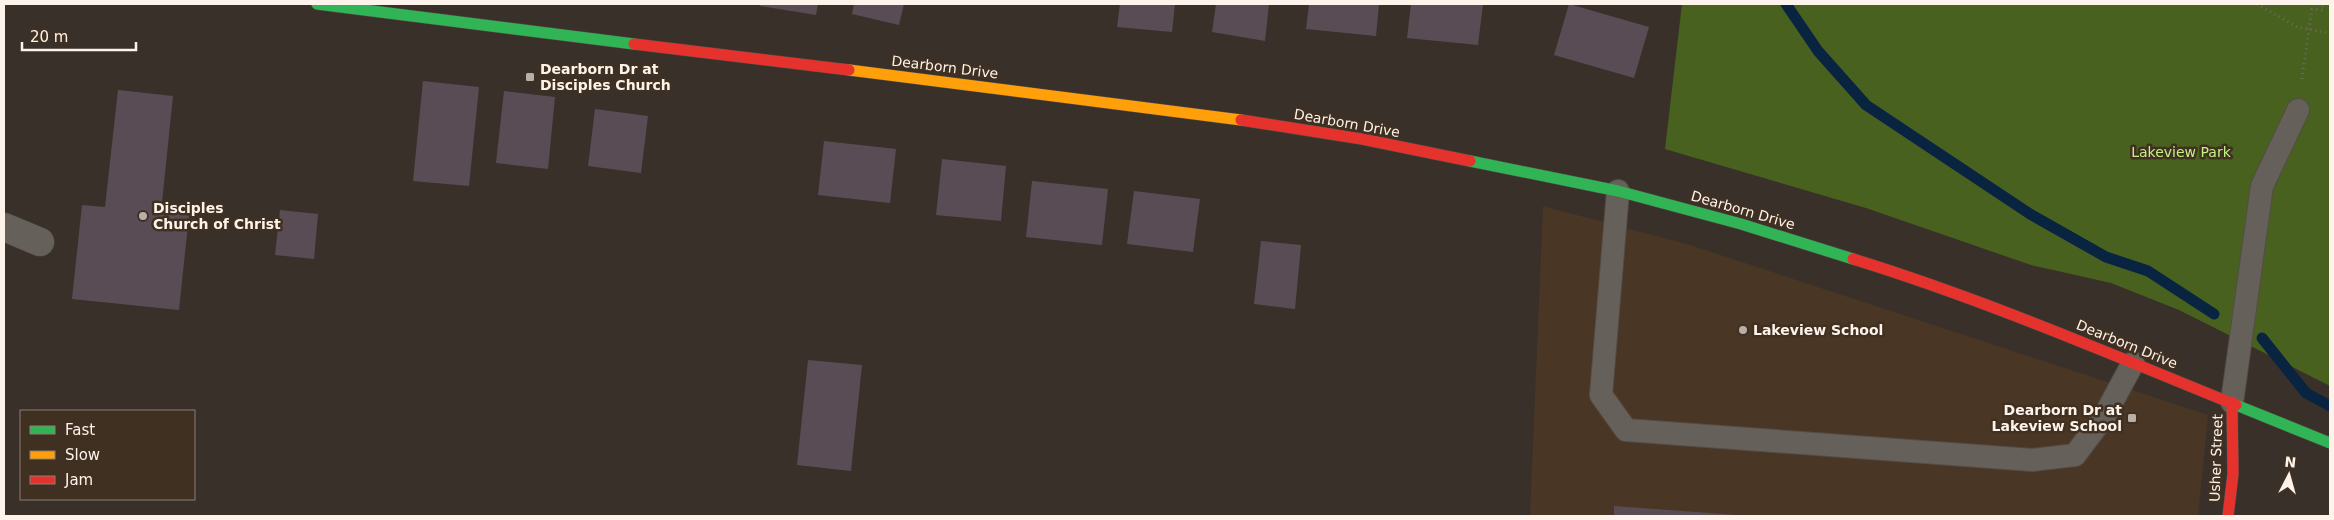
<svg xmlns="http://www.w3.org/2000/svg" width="2334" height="520" font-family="'DejaVu Sans',sans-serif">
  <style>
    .built { fill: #493624 }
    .green { fill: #49611f }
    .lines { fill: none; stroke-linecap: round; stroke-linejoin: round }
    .stream { stroke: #082441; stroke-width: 11 }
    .building { fill: #5a4c55 }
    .lane-casing { stroke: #544d46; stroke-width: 24 }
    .street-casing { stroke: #544d46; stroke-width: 29 }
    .fast-casing { stroke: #544d46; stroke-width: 12 }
    .slow-casing { stroke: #544d46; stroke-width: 12 }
    .jam-casing { stroke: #544d46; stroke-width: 12 }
    .path { stroke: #6f6964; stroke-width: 3; stroke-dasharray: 1 4; stroke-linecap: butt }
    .lane { stroke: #66605b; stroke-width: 22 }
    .street { stroke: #66605b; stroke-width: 28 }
    .fast { stroke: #30b455; stroke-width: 11 }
    .slow { stroke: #ff9f0a; stroke-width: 11 }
    .jam { stroke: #e5322d; stroke-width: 11 }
    .poi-dot { fill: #b8afa6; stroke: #403022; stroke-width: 2 }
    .labels { text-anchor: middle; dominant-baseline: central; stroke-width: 5; stroke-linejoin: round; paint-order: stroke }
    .street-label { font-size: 14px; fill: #fdf3ea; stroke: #403022 }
    .poi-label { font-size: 14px; font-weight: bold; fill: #fdf3ea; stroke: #403022; text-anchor: start }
    .park-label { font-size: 14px; fill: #c2f284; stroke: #403022 }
  </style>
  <rect width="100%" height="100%" fill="#393129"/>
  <polygon class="built" points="1543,206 1690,245 2208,415 2198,516 1530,516"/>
  <polygon class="green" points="1682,4 2330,4 2330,386 2179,310 2111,283 2031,265 1866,208 1665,149"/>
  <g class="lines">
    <g class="stream">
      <polyline points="1786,4 1818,51 1866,105 2030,214 2106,257 2148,271 2214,314"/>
      <polyline points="2262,338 2306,393 2330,406"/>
    </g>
  </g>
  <g class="building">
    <polygon points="761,4 818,4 816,15 760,6"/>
    <polygon points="854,4 904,4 899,25 852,14"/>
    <polygon points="1120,4 1175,4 1172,32 1117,27"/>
    <polygon points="1216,4 1269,4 1265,41 1212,32"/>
    <polygon points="1309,4 1379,4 1376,36 1306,29"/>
    <polygon points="1411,4 1483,4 1478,45 1407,38"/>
    <polygon points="1569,4 1649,27 1634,78 1554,55"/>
    <polygon points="423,81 479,87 469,186 413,181"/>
    <polygon points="118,90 173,96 161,212 189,215 179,310 72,299 82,205 105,207"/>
    <polygon points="504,91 555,97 548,169 496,163"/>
    <polygon points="595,109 648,116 641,173 588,166"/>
    <polygon points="824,141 896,149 890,203 818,195"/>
    <polygon points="942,159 1006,166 1001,221 936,215"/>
    <polygon points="1032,181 1108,189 1102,245 1026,237"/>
    <polygon points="1134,191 1200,199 1193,252 1127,244"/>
    <polygon points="280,210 318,214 314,259 275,255"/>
    <polygon points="1261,241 1301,245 1295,309 1254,304"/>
    <polygon points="808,360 862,365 851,471 797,465"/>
    <polygon points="1614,506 1737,515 1737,516 1614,516"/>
  </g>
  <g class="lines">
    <g class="lane-casing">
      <g id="lane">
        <polyline points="1618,191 1601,395 1626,430 2032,460 2075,455 2105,415 2133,363"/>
        <polyline points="2232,402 2262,186 2298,110"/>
      </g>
    </g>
    <g class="street-casing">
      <polyline id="street" points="4,227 40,242"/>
    </g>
    <g class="fast-casing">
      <g id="fast">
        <polyline points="317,4 634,44"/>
        <polyline points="1470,161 1618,191 1741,224 1853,259"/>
        <polyline points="2236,405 2330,443"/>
      </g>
    </g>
    <g class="slow-casing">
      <polyline id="slow" points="849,70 1241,120"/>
    </g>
    <g class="jam-casing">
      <g id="jam">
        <polyline points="634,44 849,70"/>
        <polyline points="1241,120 1362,139 1470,161"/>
        <path d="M1853 259C1983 299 2110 354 2236 405"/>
        <polyline points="2228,516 2233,474 2232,402"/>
      </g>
    </g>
    <g class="path">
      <polyline points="2257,4 2297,27 2330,33"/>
      <polyline points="2302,79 2312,9 2323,10 2322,4"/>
    </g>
    <use href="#lane" class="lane"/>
    <use href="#street" class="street"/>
    <use href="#fast" class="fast"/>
    <use href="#slow" class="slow"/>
    <use href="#jam" class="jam"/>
  </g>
  <g class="poi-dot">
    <rect x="525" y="72" width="10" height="10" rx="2.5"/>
    <circle cx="143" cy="216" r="5"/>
    <circle cx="1743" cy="330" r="5"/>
    <rect x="2127" y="413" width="10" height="10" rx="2.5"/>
  </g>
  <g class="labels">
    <g class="street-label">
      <text transform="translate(945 67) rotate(7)">Dearborn Drive</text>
      <text transform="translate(1347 123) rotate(10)">Dearborn Drive</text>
      <text transform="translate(1743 210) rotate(16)">Dearborn Drive</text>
      <text transform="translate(2127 344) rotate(22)">Dearborn Drive</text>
      <text transform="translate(2216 458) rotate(-88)">Usher Street</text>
    </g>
    <g class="poi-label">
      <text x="540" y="69">Dearborn Dr at<tspan x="540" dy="16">Disciples Church</tspan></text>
      <text x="153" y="208">Disciples<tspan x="153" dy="16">Church of Christ</tspan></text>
      <text x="1753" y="330">Lakeview School</text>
      <text x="2122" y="410" text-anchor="end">Dearborn Dr at<tspan x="2122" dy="16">Lakeview School</tspan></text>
    </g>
    <g class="park-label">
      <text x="2181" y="152">Lakeview Park</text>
    </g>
  </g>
  <rect width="2334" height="520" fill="none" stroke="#fdf3ea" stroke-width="10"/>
  <rect x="20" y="410" width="175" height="90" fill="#403022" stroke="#8c7e72"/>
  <rect x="30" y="426" width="25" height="8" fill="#30b455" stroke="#8c7e72"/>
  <text x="65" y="435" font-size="15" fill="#fdf3ea">Fast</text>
  <rect x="30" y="451" width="25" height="8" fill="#ff9f0a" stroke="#8c7e72"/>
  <text x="65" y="460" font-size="15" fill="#fdf3ea">Slow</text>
  <rect x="30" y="476" width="25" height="8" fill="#e5322d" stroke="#8c7e72"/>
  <text x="65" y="485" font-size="15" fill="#fdf3ea">Jam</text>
  <g transform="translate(2289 475) rotate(6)" stroke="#403022" stroke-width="4" paint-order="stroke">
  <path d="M0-4L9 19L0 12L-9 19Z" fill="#fdf3ea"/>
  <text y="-8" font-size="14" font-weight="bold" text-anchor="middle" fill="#fdf3ea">N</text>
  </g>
  <path d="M22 42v8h114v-8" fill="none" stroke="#fdf3ea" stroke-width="2.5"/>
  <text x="30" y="42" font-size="15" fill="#fdf3ea" stroke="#403022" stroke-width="4" paint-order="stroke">20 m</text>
</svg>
